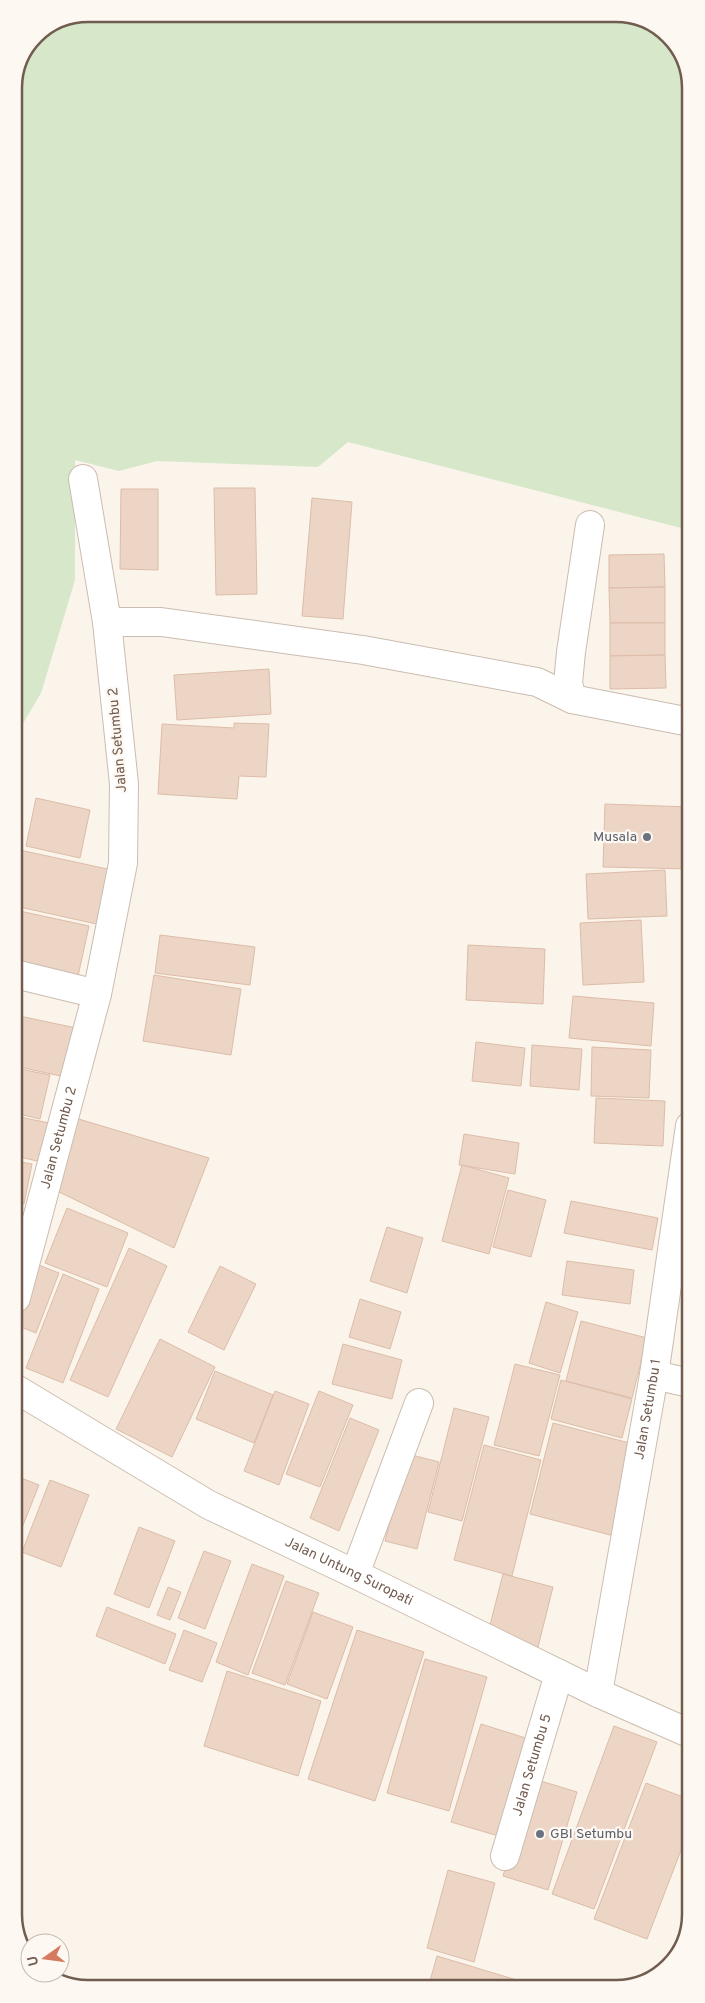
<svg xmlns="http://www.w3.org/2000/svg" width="705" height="2003" font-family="Overpass,sans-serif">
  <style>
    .green { fill: #d6e7ca }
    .building { fill: #ecd5c5; stroke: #ddbca8 }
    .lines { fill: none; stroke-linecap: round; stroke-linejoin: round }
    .street-casing { stroke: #cbbcb1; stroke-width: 30 }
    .secondary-casing { stroke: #cdbdaf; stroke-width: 30 }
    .street { stroke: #fff; stroke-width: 28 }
    .secondary { stroke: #fff; stroke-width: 28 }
    .worship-dot { fill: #6b7280; stroke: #fdf8f1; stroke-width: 2 }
    .labels { text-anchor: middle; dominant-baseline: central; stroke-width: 4.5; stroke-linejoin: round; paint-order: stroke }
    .street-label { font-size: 14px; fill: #725c50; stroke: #fdf8f1 }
    .worship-label { font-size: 14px; fill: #5b616d; stroke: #fdf8f1; text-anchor: end }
    .rim { fill: none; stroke: #725c50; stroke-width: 2.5 }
  </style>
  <rect width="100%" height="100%" fill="#faf4ea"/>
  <polygon class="green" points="89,14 622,14 662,29 689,69 689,530 348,442 318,467 157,461 119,471 75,460 75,580 41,693 15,737 14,84 36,35"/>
  <g class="building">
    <polygon points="214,488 255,488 257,594 216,595"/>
    <polygon points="121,489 158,489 158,570 120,569"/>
    <polygon points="312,498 352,502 343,619 302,616"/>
    <polygon points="664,554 665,587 609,588 609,555"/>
    <polygon points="665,587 665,623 610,623 609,588"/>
    <polygon points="610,623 665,623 665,655 610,656"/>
    <polygon points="665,655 666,688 610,689 610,656"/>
    <polygon points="269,669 271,714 177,720 174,675"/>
    <polygon points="234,723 269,724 266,777 239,776 237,799 158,794 162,724 234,728"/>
    <polygon points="36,798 90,810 80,858 26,846"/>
    <polygon points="605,804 690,807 690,869 603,867"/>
    <polygon points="15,849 112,870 101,925 15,906"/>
    <polygon points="665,870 667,916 588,919 586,874"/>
    <polygon points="15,910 89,926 78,976 15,962"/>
    <polygon points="641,920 644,982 583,985 580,923"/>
    <polygon points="160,935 255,947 250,985 155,973"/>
    <polygon points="468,945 545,949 543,1004 466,1000"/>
    <polygon points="154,975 241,989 231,1055 143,1041"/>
    <polygon points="573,996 654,1003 651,1046 569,1038"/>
    <polygon points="15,1015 76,1028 65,1077 15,1066"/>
    <polygon points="476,1042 525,1048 521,1086 472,1081"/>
    <polygon points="532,1045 582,1049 579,1090 530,1086"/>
    <polygon points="592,1047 651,1050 649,1098 591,1096"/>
    <polygon points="15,1068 50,1075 40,1119 15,1113"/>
    <polygon points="596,1098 665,1101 663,1146 594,1143"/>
    <polygon points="15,1116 54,1124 46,1163 15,1156"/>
    <polygon points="72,1117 209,1158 174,1248 51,1188"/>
    <polygon points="464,1134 519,1143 515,1174 459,1165"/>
    <polygon points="15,1161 32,1164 24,1204 15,1202"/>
    <polygon points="462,1165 509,1178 489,1254 442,1241"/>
    <polygon points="508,1190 546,1200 531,1257 493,1247"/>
    <polygon points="571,1201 658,1218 652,1250 564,1233"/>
    <polygon points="67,1208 128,1233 107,1287 45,1263"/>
    <polygon points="387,1227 423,1238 407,1293 370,1281"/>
    <polygon points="129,1248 167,1266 108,1397 70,1380"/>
    <polygon points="567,1261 634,1270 630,1304 562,1295"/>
    <polygon points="31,1262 59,1273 36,1333 16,1325"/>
    <polygon points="220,1266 256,1284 224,1350 188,1332"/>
    <polygon points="63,1274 99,1289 63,1383 26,1368"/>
    <polygon points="360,1299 401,1312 390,1349 349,1337"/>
    <polygon points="546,1302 578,1312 560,1373 529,1363"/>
    <polygon points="581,1321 647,1338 632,1398 566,1381"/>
    <polygon points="160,1339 215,1367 172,1457 116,1429"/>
    <polygon points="343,1344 402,1360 392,1399 332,1384"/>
    <polygon points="515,1364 560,1375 539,1456 494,1445"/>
    <polygon points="215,1371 273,1395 254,1443 196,1419"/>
    <polygon points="561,1380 632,1399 622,1438 551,1419"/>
    <polygon points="275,1391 309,1404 279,1485 244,1471"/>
    <polygon points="319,1391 353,1405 320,1487 286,1474"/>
    <polygon points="454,1408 489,1417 462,1521 428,1512"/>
    <polygon points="350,1418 379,1430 339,1531 310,1518"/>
    <polygon points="553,1423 637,1445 614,1536 530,1514"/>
    <polygon points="484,1445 541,1460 512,1576 454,1560"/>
    <polygon points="408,1454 439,1462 417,1549 385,1541"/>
    <polygon points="16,1476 39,1485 16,1543"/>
    <polygon points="50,1480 89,1495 61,1567 22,1552"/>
    <polygon points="139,1527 175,1541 149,1608 114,1594"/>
    <polygon points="204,1551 231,1561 205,1629 178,1618"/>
    <polygon points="252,1564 284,1576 248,1675 216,1662"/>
    <polygon points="503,1574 553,1587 538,1647 488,1633"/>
    <polygon points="286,1581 319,1593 285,1685 252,1673"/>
    <polygon points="168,1587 181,1592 170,1620 157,1615"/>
    <polygon points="107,1607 176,1634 165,1664 96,1636"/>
    <polygon points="313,1612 353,1627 327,1699 287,1684"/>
    <polygon points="184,1630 217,1643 202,1682 169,1670"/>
    <polygon points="357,1630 424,1652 375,1801 308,1779"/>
    <polygon points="425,1659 487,1677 449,1811 387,1793"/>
    <polygon points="227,1671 321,1701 298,1776 204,1746"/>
    <polygon points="481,1724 532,1740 502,1837 451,1822"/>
    <polygon points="614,1726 657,1742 594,1909 552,1894"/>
    <polygon points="531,1778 577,1792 548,1890 503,1876"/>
    <polygon points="646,1783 691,1800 691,1824 647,1939 594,1919"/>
    <polygon points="448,1870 495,1883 474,1962 427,1948"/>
    <polygon points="437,1956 540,1987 428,1988"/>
  </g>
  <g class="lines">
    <g class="street-casing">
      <g id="street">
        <polyline points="83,479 107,622"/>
        <polyline points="572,699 568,683 571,652 590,525"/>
        <polyline points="15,974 97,994"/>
        <path id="s1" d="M16 1298 97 994 123 863 124 784 107 622H161L363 650 537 682 572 699 690 722"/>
        <polyline points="654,1375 690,1383"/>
        <polyline points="355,1574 419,1403"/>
        <path id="s2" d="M598 1693 654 1375 690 1126"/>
        <path id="s3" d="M505 1856 559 1674"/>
      </g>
    </g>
    <g class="secondary-casing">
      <g id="secondary">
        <path id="s4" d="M16 1389 209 1505 355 1574 598 1693 691 1734"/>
      </g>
    </g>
    <use href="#street" class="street"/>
    <use href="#secondary" class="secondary"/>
  </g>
  <g class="worship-dot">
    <circle cx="647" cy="837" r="5"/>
    <circle cx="540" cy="1834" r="5"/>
  </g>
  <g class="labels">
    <g class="street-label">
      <text transform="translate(118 740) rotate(-95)">Jalan Setumbu 2</text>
      <text stroke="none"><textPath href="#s1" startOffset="166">Jalan Setumbu 2</textPath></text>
      <text stroke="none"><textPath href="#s2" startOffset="288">Jalan Setumbu 1</textPath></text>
      <text stroke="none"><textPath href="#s4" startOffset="380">Jalan Untung Suropati</textPath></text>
      <text stroke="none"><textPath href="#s3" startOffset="95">Jalan Setumbu 5</textPath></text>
    </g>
    <g class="worship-label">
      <text x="637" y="837">Musala</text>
      <text x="550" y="1834" text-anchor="start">GBI Setumbu</text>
    </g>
  </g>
  <path d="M0 0H705V2003H0ZM88 22H616A66 66 0 0 1 682 88V1914A66 66 0 0 1 616 1980H88A66 66 0 0 1 22 1914V88A66 66 0 0 1 88 22Z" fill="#fdf8f1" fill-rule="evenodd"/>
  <path class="rim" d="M88 22H616A66 66 0 0 1 682 88V1914A66 66 0 0 1 616 1980H88A66 66 0 0 1 22 1914V88A66 66 0 0 1 88 22Z"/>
  <g transform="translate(45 1958) rotate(256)"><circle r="24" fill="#fdf8f1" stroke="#c5bab1"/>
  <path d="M0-4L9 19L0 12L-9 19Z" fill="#d5795f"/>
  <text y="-8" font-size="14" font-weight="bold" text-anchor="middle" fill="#725c50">U</text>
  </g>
</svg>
